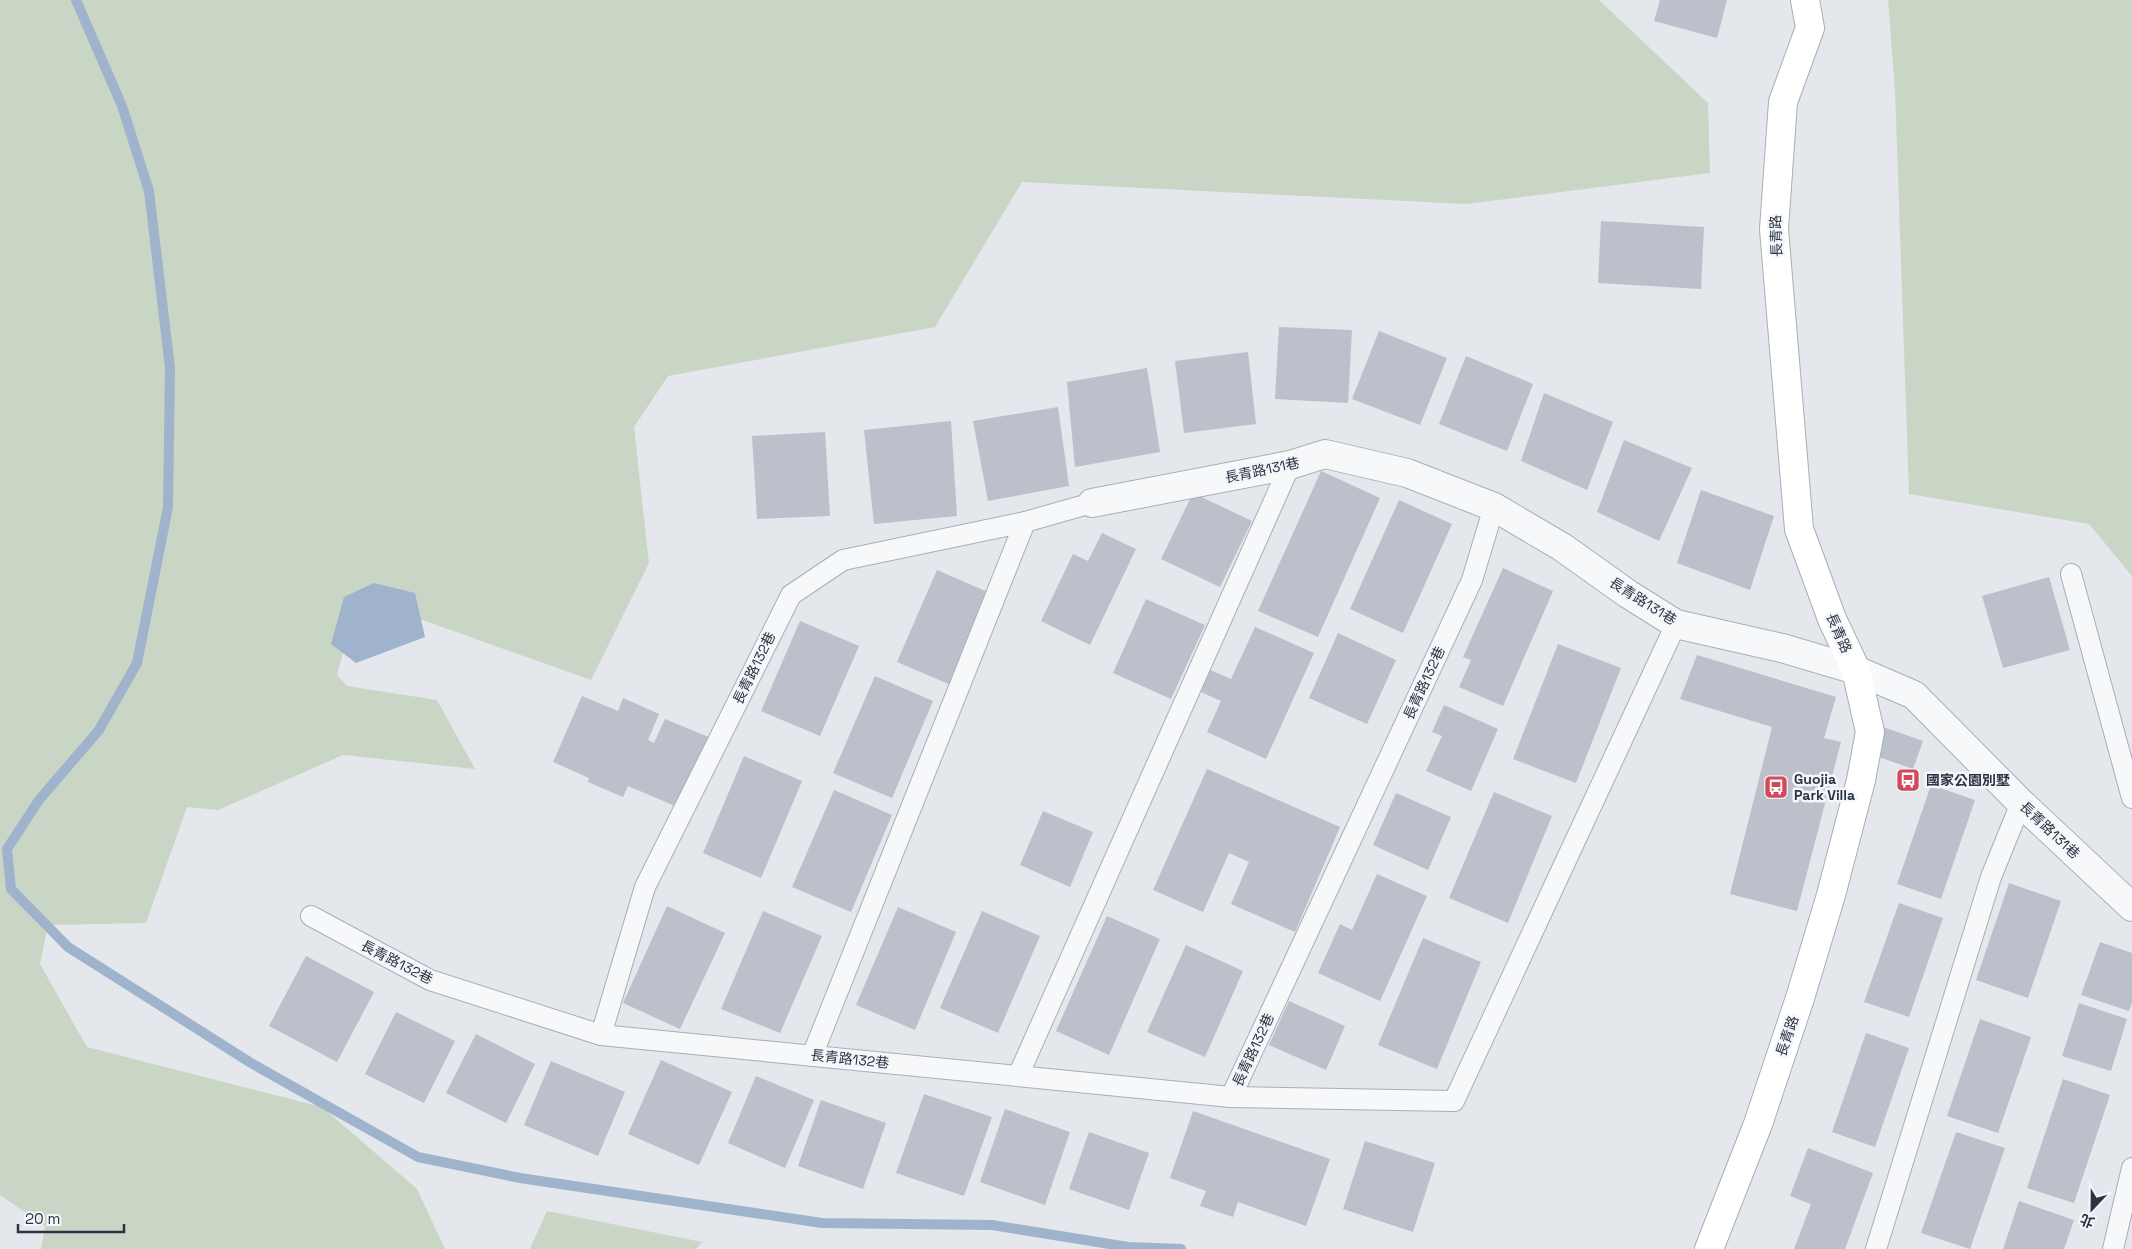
<svg xmlns="http://www.w3.org/2000/svg" width="2132" height="1249" font-family="'Space Grotesk','Noto Sans TC',sans-serif">
  <style>
    .green { fill: #c9d6c5 }
    .water { fill: #9fb4cc }
    .lines { fill: none; stroke-linecap: round; stroke-linejoin: round }
    .stream { stroke: #9fb4cc; stroke-width: 10 }
    .building { fill: #bbc0ca }
    .lane-casing { stroke: #a9aeb7; stroke-width: 22 }
    .street-casing { stroke: #a9aeb7; stroke-width: 30 }
    .secondary-casing { stroke: #a9aeb7; stroke-width: 30 }
    .lane { stroke: #f7f8fa; stroke-width: 20 }
    .street { stroke: #f7f8fa; stroke-width: 28 }
    .secondary { stroke: #fff; stroke-width: 28 }
    .labels { text-anchor: middle; dominant-baseline: central; stroke-width: 5; stroke-linejoin: round; paint-order: stroke }
    .street-label { font-size: 14px; fill: #2b3445; stroke: #f4f6f9 }
    .poi-label { font-size: 14px; font-weight: bold; fill: #2b3445; stroke: #f4f6f9; text-anchor: start }
  </style>
  <rect width="100%" height="100%" fill="#e4e7ec"/>
  <g class="green">
    <polygon points="0,0 1599,0 1708,103 1710,173 1466,204 1022,182 935,327 668,376 634,427 649,563 591,680 358,597 337,675 347,686 437,700 475,769 343,755 218,810 187,807 146,923 48,925 40,964 87,1047 322,1107 417,1189 445,1249 41,1249 45,1226 0,1195"/>
    <polygon points="1888,0 2132,0 2132,576 2089,524 1909,494 1895,90"/>
    <polygon points="547,1211 702,1242 696,1249 530,1249"/>
  </g>
  <polygon class="water" points="374,583 415,593 425,637 356,663 331,644 344,597"/>
  <g class="lines">
    <polyline class="stream" points="76,0 122,106 149,191 170,368 168,507 137,663 99,730 39,800 7,849 11,889 68,947 251,1063 418,1157 520,1178 822,1223 992,1225 1128,1247 1181,1249"/>
  </g>
  <g class="building">
    <polygon points="1660,0 1727,0 1717,38 1654,21"/>
    <polygon points="1601,221 1704,227 1701,289 1598,283"/>
    <polygon points="1279,327 1352,330 1348,403 1275,399"/>
    <polygon points="1379,331 1447,358 1420,425 1352,399"/>
    <polygon points="1248,352 1256,424 1184,433 1175,361"/>
    <polygon points="1466,356 1533,384 1507,451 1439,424"/>
    <polygon points="1147,368 1160,452 1075,467 1067,382"/>
    <polygon points="1544,393 1613,422 1587,490 1521,461"/>
    <polygon points="1058,407 1069,486 988,501 973,421"/>
    <polygon points="951,421 957,516 874,524 864,430"/>
    <polygon points="825,432 830,516 757,519 752,436"/>
    <polygon points="1624,440 1692,468 1659,541 1597,512"/>
    <polygon points="1321,471 1380,498 1318,637 1258,611"/>
    <polygon points="1701,490 1774,516 1750,590 1677,563"/>
    <polygon points="1193,493 1252,521 1220,587 1161,559"/>
    <polygon points="1399,500 1452,524 1403,633 1350,609"/>
    <polygon points="1102,533 1136,549 1090,645 1041,621 1073,554 1088,561"/>
    <polygon points="1503,568 1553,591 1503,706 1459,687 1471,660 1463,657"/>
    <polygon points="937,570 990,593 951,685 897,662"/>
    <polygon points="2049,577 2070,650 2003,668 1982,596"/>
    <polygon points="1146,599 1205,625 1171,699 1113,673"/>
    <polygon points="800,621 859,646 820,736 761,711"/>
    <polygon points="1255,627 1314,653 1266,759 1207,732 1221,701 1201,692 1210,670 1231,679"/>
    <polygon points="1338,633 1396,660 1367,724 1309,698"/>
    <polygon points="1558,644 1621,668 1576,783 1513,759"/>
    <polygon points="1697,655 1836,697 1824,738 1841,742 1797,911 1730,894 1772,727 1680,699"/>
    <polygon points="875,676 933,701 892,798 833,773"/>
    <polygon points="582,696 618,711 623,698 659,714 648,740 654,743 665,719 711,738 689,812 628,786 623,797 588,782 589,778 553,762"/>
    <polygon points="1444,705 1498,729 1471,791 1426,771 1442,736 1432,732"/>
    <polygon points="1883,727 1923,741 1913,769 1873,755"/>
    <polygon points="744,756 802,781 761,878 703,853"/>
    <polygon points="1207,769 1340,827 1295,932 1231,904 1249,862 1229,853 1203,912 1153,890"/>
    <polygon points="1931,785 1975,800 1941,899 1897,884"/>
    <polygon points="834,790 892,815 851,912 792,887"/>
    <polygon points="1494,792 1552,816 1508,923 1449,898"/>
    <polygon points="1396,793 1451,817 1428,870 1373,845"/>
    <polygon points="1043,811 1093,832 1070,887 1020,865"/>
    <polygon points="1377,874 1427,896 1380,1001 1318,973 1340,924 1352,930"/>
    <polygon points="2009,883 2061,901 2028,998 1976,980"/>
    <polygon points="1899,903 1943,918 1909,1017 1864,1002"/>
    <polygon points="667,906 725,933 680,1029 623,1003"/>
    <polygon points="898,907 956,932 915,1030 856,1005"/>
    <polygon points="763,911 822,936 780,1033 721,1009"/>
    <polygon points="982,911 1040,936 998,1033 940,1008"/>
    <polygon points="1107,916 1160,939 1109,1055 1056,1031"/>
    <polygon points="1423,938 1481,962 1437,1069 1378,1045"/>
    <polygon points="2100,942 2132,953 2132,1003 2129,1011 2081,995"/>
    <polygon points="1186,945 1243,971 1205,1057 1147,1032"/>
    <polygon points="306,956 374,992 337,1062 269,1026"/>
    <polygon points="1289,1001 1345,1026 1326,1070 1269,1045"/>
    <polygon points="2079,1003 2127,1019 2111,1071 2062,1056"/>
    <polygon points="396,1012 455,1041 424,1103 365,1074"/>
    <polygon points="1980,1019 2031,1037 1998,1133 1947,1116"/>
    <polygon points="1866,1033 1909,1048 1875,1147 1832,1132"/>
    <polygon points="476,1034 535,1064 506,1123 446,1093"/>
    <polygon points="661,1060 732,1092 699,1165 628,1134"/>
    <polygon points="551,1061 625,1092 598,1156 524,1125"/>
    <polygon points="756,1076 814,1100 785,1168 728,1143"/>
    <polygon points="2063,1079 2110,1095 2074,1203 2027,1188"/>
    <polygon points="924,1094 992,1117 964,1196 896,1173"/>
    <polygon points="821,1100 886,1123 863,1189 798,1166"/>
    <polygon points="1005,1109 1070,1132 1045,1205 980,1182"/>
    <polygon points="1193,1111 1330,1159 1306,1226 1238,1202 1233,1217 1200,1206 1206,1191 1170,1178"/>
    <polygon points="1089,1132 1149,1153 1129,1210 1069,1189"/>
    <polygon points="1956,1132 2005,1148 1970,1249 1921,1233"/>
    <polygon points="1365,1141 1435,1163 1413,1232 1343,1209"/>
    <polygon points="1808,1148 1873,1173 1845,1249 1794,1249 1811,1204 1790,1196"/>
    <polygon points="2019,1201 2074,1220 2064,1249 2003,1249"/>
  </g>
  <g class="lines">
    <g class="lane-casing">
      <g id="lane">
        <polyline points="1092,503 1025,522 843,560 791,595 645,887 601,1035 1231,1097 1472,580 1494,507"/>
        <polyline points="2071,574 2132,798"/>
        <polyline points="311,916 430,980 601,1035"/>
        <polyline points="812,1056 1025,522"/>
        <polyline points="1018,1076 1290,465"/>
        <polyline points="1231,1097 1454,1101 1676,624"/>
        <polyline points="1876,1249 1991,877 2021,803"/>
        <polyline points="2113,1249 2132,1168"/>
      </g>
    </g>
    <g class="street-casing">
      <polyline id="street" points="1092,503 1290,465 1325,454 1407,473 1494,507 1562,547 1628,594 1676,624 1782,648 1856,670 1914,695 2021,803 2132,907"/>
    </g>
    <g class="secondary-casing">
      <polyline id="secondary" points="1709,1249 1758,1124 1800,998 1831,895 1861,780 1870,732 1856,670 1832,619 1799,529 1774,229 1783,102 1810,28 1805,0"/>
    </g>
    <use href="#lane" class="lane"/>
    <use href="#street" class="street"/>
    <use href="#secondary" class="secondary"/>
  </g>
  <defs>
    <g id="bus-square" transform="scale(1.25)"><rect x="-9" y="-9" width="18" height="18" rx="4" fill="#d1495b" stroke="#f4f6f9"/><path d="M-5-6H5V4H4V6H2V4H-2V6H-4V4H-5ZM-3.5-4V0h7V-4ZM-3.5 1.2v1.5H-2V1.2ZM2 1.2v1.5H3.5V1.2Z" fill="#fff"/></g>
  </defs>
  <g fill-rule="evenodd">
    <use href="#bus-square" x="1908" y="780"/>
    <use href="#bus-square" x="1776" y="787"/>
  </g>
  <g class="labels">
    <g class="street-label">
      <text transform="translate(1776 236) rotate(-92)">長青路</text>
      <text transform="translate(1262 470) rotate(-12)">長青路131巷</text>
      <text transform="translate(1643 601) rotate(32)">長青路131巷</text>
      <text transform="translate(1839 633) rotate(66)">長青路</text>
      <text transform="translate(754 668) rotate(-64)">長青路132巷</text>
      <text transform="translate(1424 683) rotate(-65)">長青路132巷</text>
      <text transform="translate(2050 830) rotate(43)">長青路131巷</text>
      <text transform="translate(397 962) rotate(27)">長青路132巷</text>
      <text transform="translate(1787 1036) rotate(-71)">長青路</text>
      <text transform="translate(1253 1050) rotate(-65)">長青路132巷</text>
      <text transform="translate(850 1059) rotate(6)">長青路132巷</text>
    </g>
    <g class="poi-label">
      <text x="1794" y="779">Guojia<tspan x="1794" dy="16">Park Villa</tspan></text>
      <text x="1926" y="780">國家公園別墅</text>
    </g>
  </g>
  <g transform="translate(2092 1209) rotate(202)" stroke="#f4f6f9" stroke-width="4" paint-order="stroke">
  <path d="M0-4L9 19L0 12L-9 19Z" fill="#2b3445"/>
  <text y="-8" font-size="14" font-weight="bold" text-anchor="middle" fill="#2b3445">北</text>
  </g>
  <path d="M18 1224v8h106v-8" fill="none" stroke="#2b3445" stroke-width="2.5"/>
  <text x="25" y="1224" font-size="15" fill="#2b3445" stroke="#f4f6f9" stroke-width="4" paint-order="stroke">20 m</text>
</svg>
